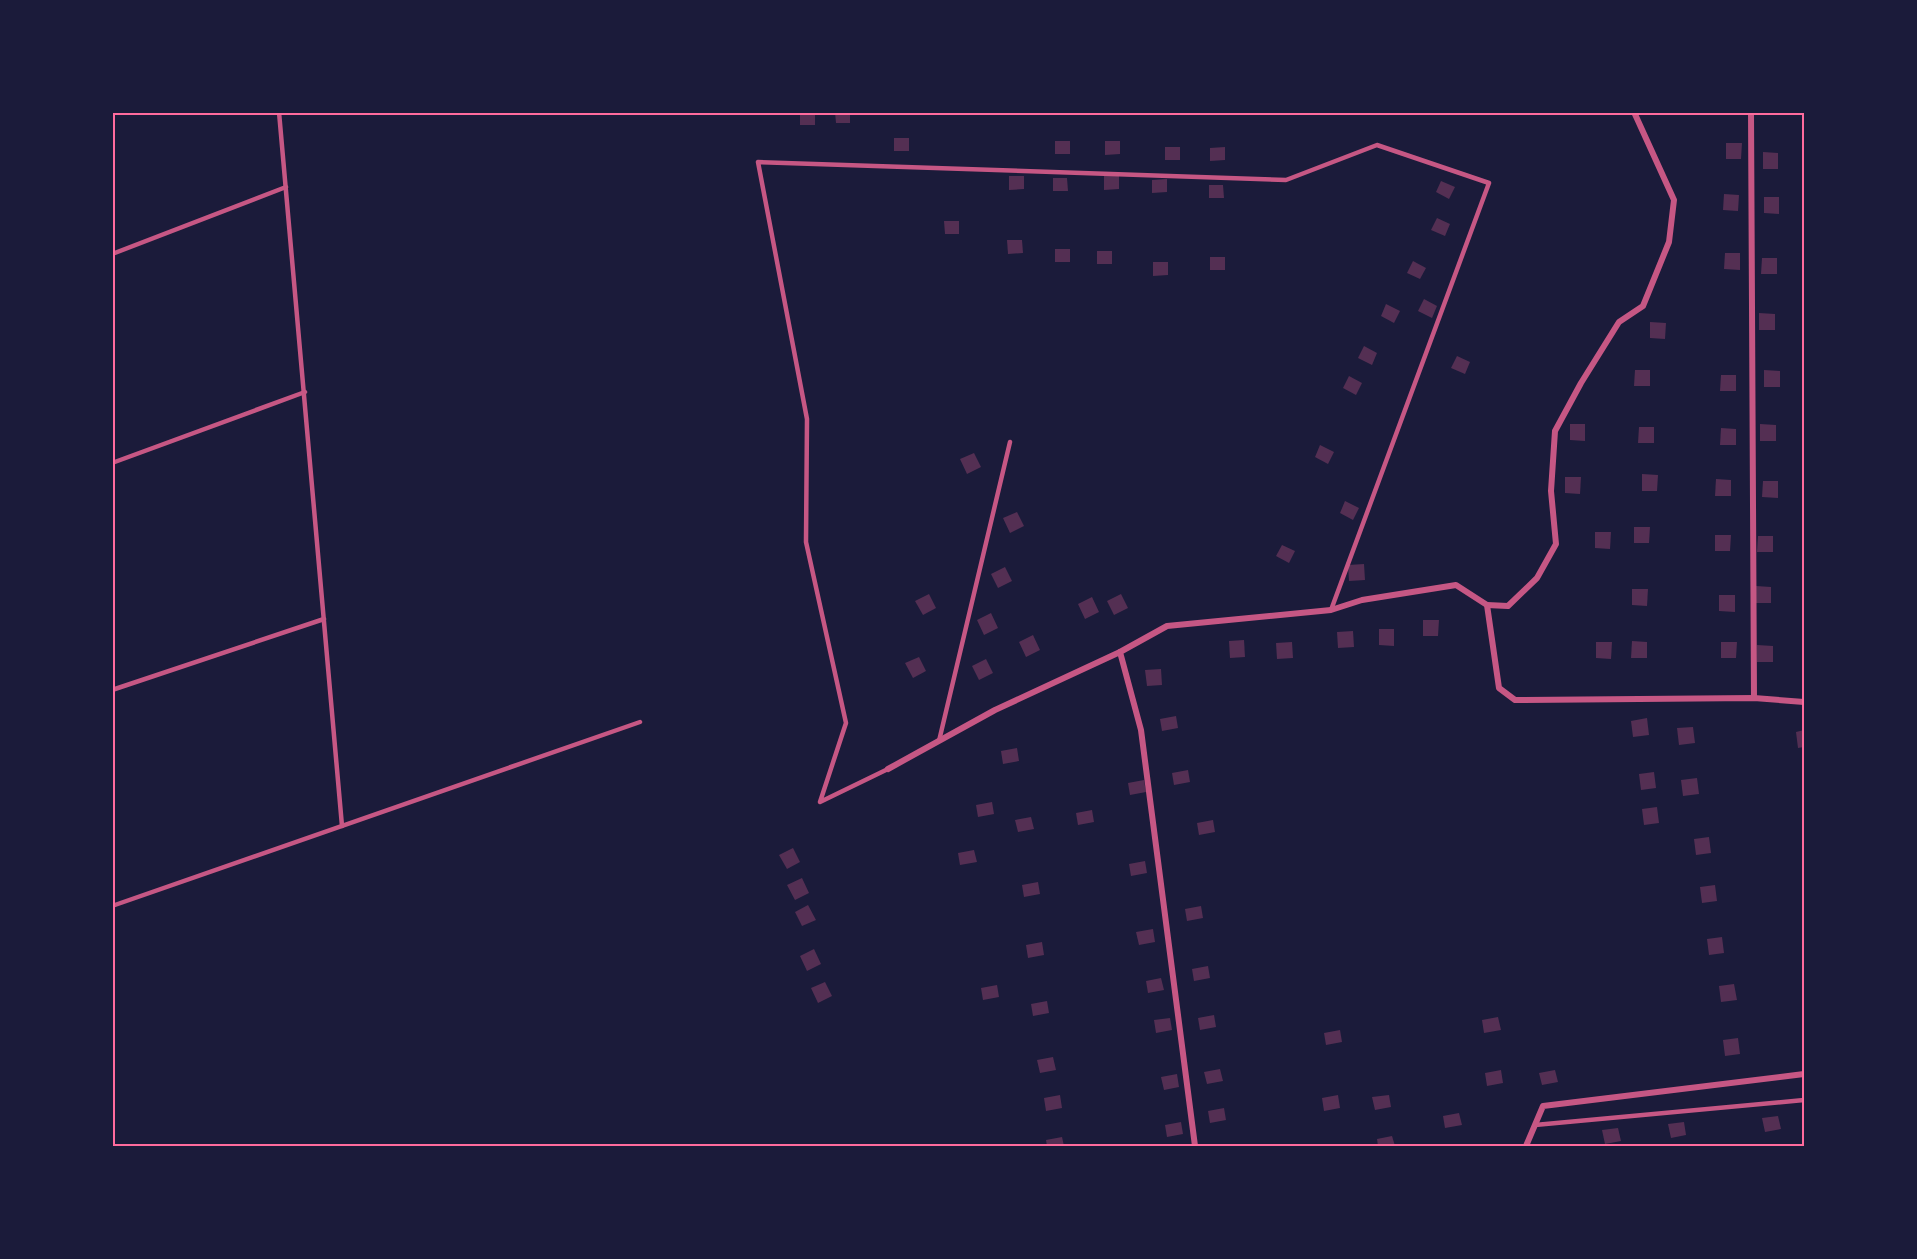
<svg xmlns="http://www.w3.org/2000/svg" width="1917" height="1259" font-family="Literata,serif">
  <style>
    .building { fill: #542f53 }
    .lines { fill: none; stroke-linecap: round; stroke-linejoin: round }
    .service { stroke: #c65784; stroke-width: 4.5 }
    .minor { stroke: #c65784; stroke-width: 6 }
    .neatline { fill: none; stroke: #ff6b9d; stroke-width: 2 }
  </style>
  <rect width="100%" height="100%" fill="#1b1b3a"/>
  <g class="building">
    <rect x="800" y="112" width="15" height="13"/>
    <polygon points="835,112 850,112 850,123 836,123"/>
    <rect x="894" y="138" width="15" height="13"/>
    <rect x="1055" y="141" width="15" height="13"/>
    <polygon points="1105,141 1120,141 1120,154 1105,155"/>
    <polygon points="1726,143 1742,143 1741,159 1726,159"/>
    <rect x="1165" y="147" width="15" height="13"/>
    <polygon points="1225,147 1225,160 1210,161 1210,148"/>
    <polygon points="1763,152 1778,153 1778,169 1763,169"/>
    <polygon points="1009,176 1024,176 1024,189 1009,190"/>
    <polygon points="1104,176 1119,176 1119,189 1104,190"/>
    <polygon points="1053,178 1067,178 1068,191 1053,191"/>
    <polygon points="1167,179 1167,192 1152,193 1152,180"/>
    <polygon points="1441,181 1455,187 1449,199 1436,192"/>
    <polygon points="1209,185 1223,185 1224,198 1209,198"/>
    <polygon points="1724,194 1739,195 1738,211 1723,210"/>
    <polygon points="1764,197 1779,197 1779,214 1764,213"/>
    <polygon points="1437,218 1450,224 1445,236 1431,230"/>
    <polygon points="944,221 959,221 959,234 945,234"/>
    <polygon points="1007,240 1022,240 1023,253 1008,254"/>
    <rect x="1055" y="249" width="15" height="13"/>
    <rect x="1097" y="251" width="15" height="13"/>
    <polygon points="1725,253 1740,253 1740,270 1724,269"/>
    <rect x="1210" y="257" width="15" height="13"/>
    <polygon points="1762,258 1777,258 1777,274 1761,274"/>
    <polygon points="1413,261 1426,268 1420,279 1407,273"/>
    <polygon points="1153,262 1168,262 1168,275 1153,276"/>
    <polygon points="1424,299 1437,306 1432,318 1418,311"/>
    <polygon points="1386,304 1400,311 1394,323 1381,316"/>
    <polygon points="1759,313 1775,314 1775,330 1759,330"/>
    <polygon points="1650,322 1666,323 1665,339 1650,338"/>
    <polygon points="1364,346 1377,353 1372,365 1358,358"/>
    <polygon points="1457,356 1470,362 1465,374 1451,368"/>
    <polygon points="1635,370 1650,370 1650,386 1634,386"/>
    <polygon points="1764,370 1780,371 1780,387 1764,387"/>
    <polygon points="1721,375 1736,375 1736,391 1720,391"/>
    <polygon points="1349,376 1362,383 1356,395 1343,388"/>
    <polygon points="1570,424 1585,424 1585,441 1570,440"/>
    <polygon points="1760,424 1776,425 1776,441 1760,441"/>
    <polygon points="1639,427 1654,427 1654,443 1638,443"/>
    <polygon points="1721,428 1736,429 1736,445 1720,445"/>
    <polygon points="1320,445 1334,452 1328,464 1315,457"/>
    <polygon points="974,453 981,467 967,474 960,459"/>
    <polygon points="1642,474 1658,475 1657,491 1642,491"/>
    <polygon points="1565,477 1581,477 1580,494 1565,493"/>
    <polygon points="1716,479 1731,480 1731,496 1715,496"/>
    <polygon points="1763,481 1778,481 1778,498 1762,497"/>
    <polygon points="1345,501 1359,508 1353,520 1340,513"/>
    <polygon points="1017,512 1024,526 1010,533 1003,518"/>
    <polygon points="1634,527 1650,527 1649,543 1634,543"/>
    <polygon points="1595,532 1611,532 1610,549 1595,548"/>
    <polygon points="1715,535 1731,535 1730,551 1715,551"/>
    <polygon points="1758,536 1773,536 1773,552 1757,552"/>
    <polygon points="1282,545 1295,551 1289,563 1276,556"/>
    <polygon points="1364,564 1365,580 1349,581 1348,565"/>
    <polygon points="1005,567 1012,581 998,588 991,574"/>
    <polygon points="1756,586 1771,587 1771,603 1755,603"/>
    <polygon points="1632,589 1648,589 1647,606 1632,605"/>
    <polygon points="929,594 936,608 923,615 915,601"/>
    <polygon points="1121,594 1128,608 1114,615 1107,601"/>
    <polygon points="1719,595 1735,595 1735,612 1719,611"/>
    <polygon points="1092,597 1099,612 1085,619 1078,604"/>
    <polygon points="991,613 998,628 984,635 977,620"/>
    <polygon points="1423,620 1439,620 1438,636 1423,636"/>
    <polygon points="1379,629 1394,629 1394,646 1379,645"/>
    <polygon points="1353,631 1354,647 1338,648 1337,632"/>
    <polygon points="1033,635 1040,650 1026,657 1019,642"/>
    <polygon points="1244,640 1245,657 1230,658 1229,641"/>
    <polygon points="1632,641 1647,642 1647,658 1631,658"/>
    <polygon points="1292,642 1293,658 1277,659 1276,643"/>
    <polygon points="1596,642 1612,642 1611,659 1596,658"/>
    <polygon points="1721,642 1737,642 1736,658 1721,658"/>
    <polygon points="1757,645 1773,646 1773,662 1757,662"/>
    <polygon points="919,657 926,671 913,678 905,663"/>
    <polygon points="986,659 993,673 979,680 972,666"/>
    <polygon points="1161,669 1162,685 1147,686 1145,670"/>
    <polygon points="1176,716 1178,728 1162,731 1160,719"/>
    <polygon points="1647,718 1649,735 1633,737 1631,721"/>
    <polygon points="1693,727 1695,743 1679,745 1677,728"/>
    <polygon points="1804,730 1804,747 1798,748 1796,732"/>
    <polygon points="1017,748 1019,761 1003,764 1001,751"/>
    <polygon points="1188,770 1190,782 1174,785 1172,773"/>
    <polygon points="1654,772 1656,788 1641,790 1639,774"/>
    <polygon points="1697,778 1699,794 1683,796 1681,780"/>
    <polygon points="1144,780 1146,792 1130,795 1128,783"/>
    <polygon points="992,802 994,814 978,817 976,805"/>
    <polygon points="1657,807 1659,823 1644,825 1642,809"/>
    <polygon points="1092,810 1094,822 1078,825 1076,813"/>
    <polygon points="1031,817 1034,829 1018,832 1015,820"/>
    <polygon points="1213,820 1215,832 1199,835 1197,823"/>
    <polygon points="1709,837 1711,853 1696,855 1694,839"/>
    <polygon points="793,848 800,862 787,869 779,855"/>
    <polygon points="974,850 977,862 960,865 958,853"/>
    <polygon points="1145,861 1147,873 1131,876 1129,864"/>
    <polygon points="802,878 809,893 795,900 787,885"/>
    <polygon points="1038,882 1040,894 1024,897 1022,885"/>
    <polygon points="1715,885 1717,901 1702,903 1700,887"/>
    <polygon points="808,905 816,920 802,926 795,912"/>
    <polygon points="1201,906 1203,918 1187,921 1185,909"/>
    <polygon points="1153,929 1155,942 1139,945 1136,932"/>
    <polygon points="1722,937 1724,953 1709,955 1707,939"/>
    <polygon points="1042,942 1044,955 1028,958 1026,945"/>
    <polygon points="814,949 821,964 807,971 800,956"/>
    <polygon points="1208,966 1210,978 1194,981 1192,969"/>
    <polygon points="1161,978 1164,990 1148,993 1146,981"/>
    <polygon points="825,982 832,996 818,1003 811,988"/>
    <polygon points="1734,984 1737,1000 1721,1002 1719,986"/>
    <polygon points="997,985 999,997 983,1000 981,988"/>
    <polygon points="1047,1001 1049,1013 1033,1016 1031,1004"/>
    <polygon points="1214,1015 1216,1027 1200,1030 1198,1018"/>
    <polygon points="1498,1017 1501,1030 1484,1033 1482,1020"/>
    <polygon points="1170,1018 1172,1030 1156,1033 1154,1020"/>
    <polygon points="1340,1030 1342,1042 1326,1045 1324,1033"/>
    <polygon points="1738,1038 1740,1054 1725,1056 1723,1040"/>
    <polygon points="1053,1057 1056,1070 1040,1073 1037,1060"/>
    <polygon points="1220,1069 1223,1081 1207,1084 1204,1072"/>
    <polygon points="1501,1070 1503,1083 1487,1086 1485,1073"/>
    <polygon points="1555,1070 1558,1082 1542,1085 1539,1073"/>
    <polygon points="1177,1074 1179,1087 1164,1090 1161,1077"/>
    <polygon points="1060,1095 1062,1108 1046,1111 1044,1098"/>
    <polygon points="1338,1095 1340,1108 1324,1111 1322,1098"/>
    <polygon points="1389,1095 1391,1107 1375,1110 1372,1097"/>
    <polygon points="1224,1108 1226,1120 1210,1123 1208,1111"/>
    <polygon points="1459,1113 1462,1125 1445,1128 1443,1116"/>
    <polygon points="1778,1116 1781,1129 1765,1132 1762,1118"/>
    <polygon points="1181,1122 1183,1134 1167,1137 1165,1125"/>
    <polygon points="1684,1122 1686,1135 1671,1138 1668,1124"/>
    <polygon points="1618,1128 1621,1141 1605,1144 1602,1130"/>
    <polygon points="1392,1136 1395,1146 1378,1146 1377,1139"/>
    <polygon points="1062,1137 1064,1146 1047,1146 1046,1140"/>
  </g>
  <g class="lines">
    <g class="service">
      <polyline points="279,112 342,826"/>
      <polyline points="112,254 286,187"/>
      <polyline points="112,463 305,392"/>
      <polyline points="112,690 324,619"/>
      <polyline points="939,741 1010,442"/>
      <polyline points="888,769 820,802 846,723 806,542 807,419 758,162 1286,180 1377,145 1489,183 1331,610"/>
      <polyline points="112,906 640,722"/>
      <polyline points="1535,1125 1804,1100"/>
    </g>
    <g class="minor">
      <polyline points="1751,112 1754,698"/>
      <polyline points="1487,605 1508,606 1537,578 1556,544 1551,491 1555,431 1581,383 1619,322 1643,306 1669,242 1674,200 1634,112"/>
      <polyline points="888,769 995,710 1120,652"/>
      <polyline points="1195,1146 1141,730 1120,652 1167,626 1331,610 1362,600 1456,585 1487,605 1499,688 1515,700 1754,698 1804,702"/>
      <polyline points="1526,1146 1543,1106 1804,1074"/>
    </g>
  </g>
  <rect width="1917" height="1259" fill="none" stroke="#1b1b3a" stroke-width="228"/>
  <rect x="114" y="114" width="1689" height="1031" class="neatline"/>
</svg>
